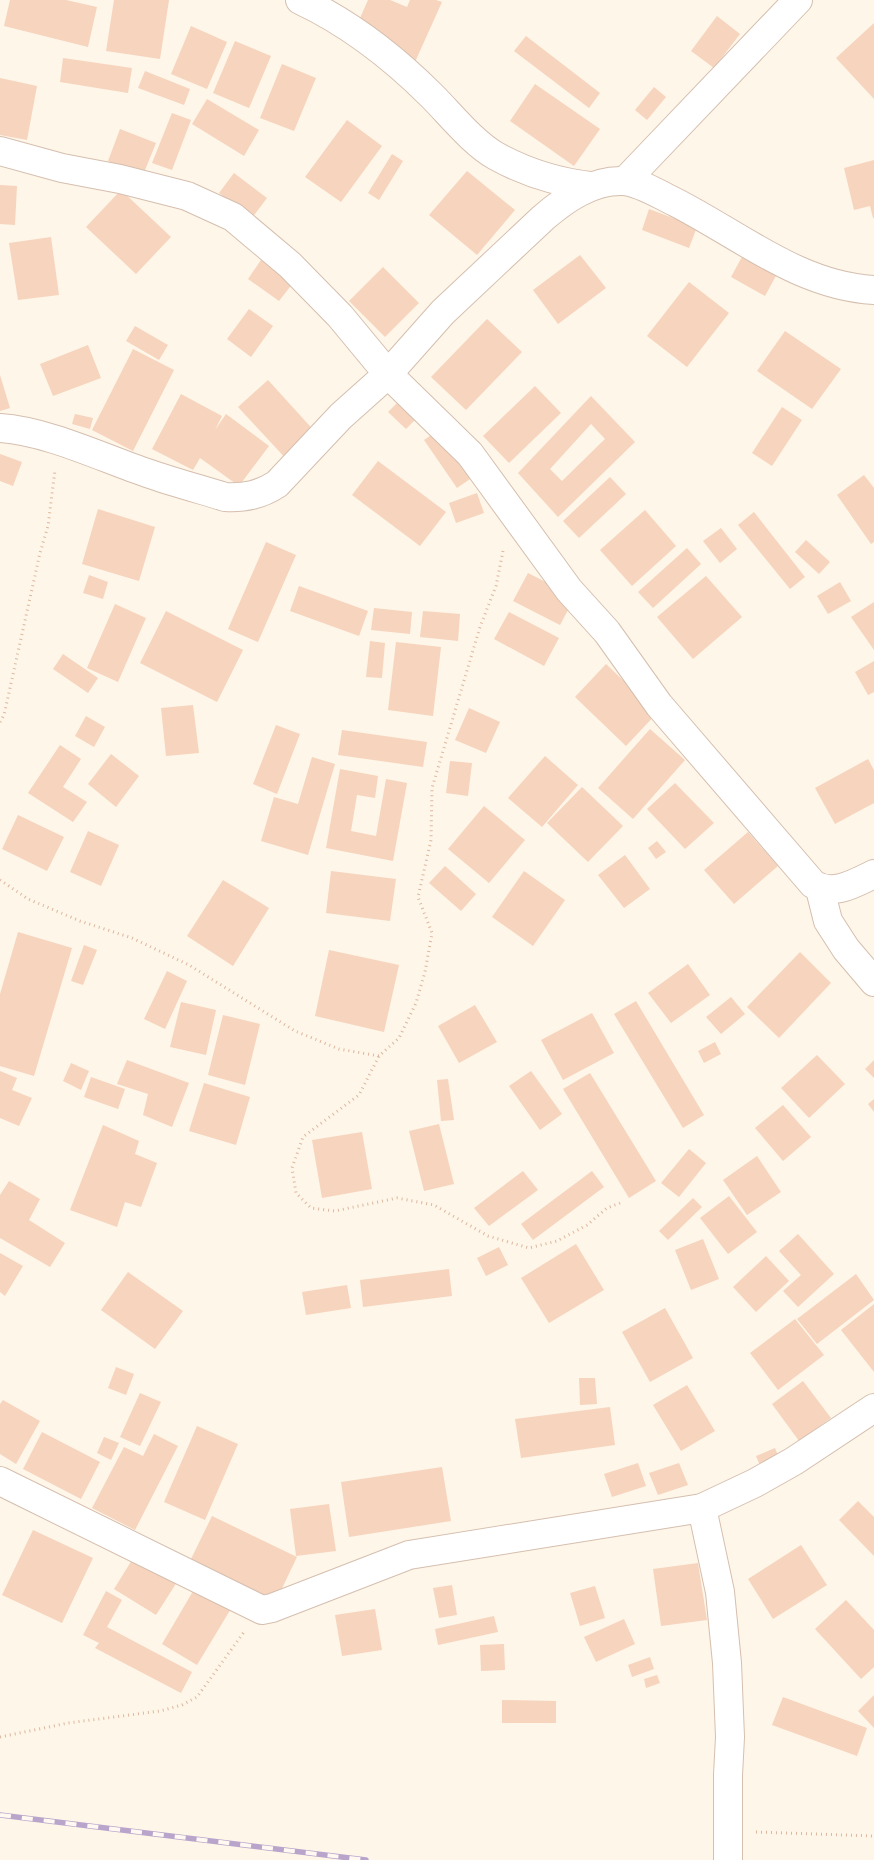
<svg xmlns="http://www.w3.org/2000/svg" width="874" height="1860" font-family="'PT Sans',sans-serif">
  <style>
    .building { fill: #f7d4bd; fill-rule: evenodd }
    .lines { fill: none; stroke-linecap: round; stroke-linejoin: round }
    .minor-casing { stroke: #d5bfaf; stroke-width: 30 }
    .path { stroke: #ddb79f; stroke-width: 3; stroke-dasharray: 1 4; stroke-linecap: butt }
    .minor { stroke: #fff; stroke-width: 28 }
    .rail-casing { stroke: #b9a4cb; stroke-width: 5.5 }
    .rail { stroke: #fff9f1; stroke-width: 4; stroke-dasharray: 11; stroke-linecap: butt }
  </style>
  <rect width="100%" height="100%" fill="#fef6e8"/>
  <g class="building">
    <polygon points="10,0 66,0 97,7 88,47 4,26"/>
    <polygon points="114,0 169,0 160,59 106,51"/>
    <polygon points="368,0 390,0 407,7 410,0 436,0 442,2 415,62 356,27"/>
    <polygon points="717,16 740,34 714,68 691,51"/>
    <polygon points="874,23 874,99 836,58"/>
    <polygon points="191,26 227,42 207,89 171,74"/>
    <polygon points="526,36 600,93 589,108 514,51"/>
    <polygon points="235,41 271,56 249,108 213,93"/>
    <polygon points="63,58 132,68 128,93 60,82"/>
    <polygon points="282,64 316,78 294,131 260,118"/>
    <polygon points="145,71 190,89 184,105 138,88"/>
    <polygon points="0,78 37,86 27,140 0,135"/>
    <polygon points="535,84 600,129 574,166 510,121"/>
    <polygon points="654,87 666,97 647,120 635,110"/>
    <polygon points="207,99 259,130 244,156 192,124"/>
    <polygon points="172,113 191,120 172,170 152,163"/>
    <polygon points="347,120 382,146 341,202 305,177"/>
    <polygon points="120,129 156,143 143,175 108,161"/>
    <polygon points="392,154 403,161 379,200 368,193"/>
    <polygon points="874,160 874,218 873,218 870,206 854,210 844,168"/>
    <polygon points="467,171 515,210 477,255 429,215"/>
    <polygon points="234,173 267,198 252,218 219,193"/>
    <polygon points="0,185 17,186 15,225 0,224"/>
    <polygon points="121,190 171,237 136,274 86,227"/>
    <polygon points="649,209 697,227 689,248 642,230"/>
    <polygon points="51,237 59,295 18,300 9,243"/>
    <polygon points="580,255 606,288 558,324 533,290"/>
    <polygon points="743,255 777,274 765,296 731,277"/>
    <polygon points="261,260 293,283 279,301 248,279"/>
    <polygon points="383,267 419,303 385,337 349,301"/>
    <polygon points="689,282 729,313 687,367 647,336"/>
    <polygon points="249,309 273,326 251,357 227,339"/>
    <polygon points="487,319 522,352 466,410 431,377"/>
    <polygon points="135,326 168,345 159,360 126,341"/>
    <polygon points="785,331 841,369 812,409 757,371"/>
    <polygon points="88,345 101,378 53,396 40,364"/>
    <polygon points="133,349 174,370 133,451 92,430"/>
    <polygon points="0,375 10,408 0,411"/>
    <polygon points="268,380 318,435 289,462 238,407"/>
    <polygon points="535,386 561,413 509,463 483,436"/>
    <polygon points="181,394 222,416 215,430 226,414 269,446 239,486 200,458 193,470 152,449"/>
    <polygon points="406,394 423,412 406,429 388,412"/>
    <path d="M591 396 635 442 558 517 518 473ZM591 424 605 439 562 481 550 469Z"/>
    <polygon points="782,407 802,420 772,466 752,453"/>
    <polygon points="75,414 93,418 90,429 72,424"/>
    <polygon points="440,429 473,477 457,488 424,440"/>
    <polygon points="0,454 22,462 13,486 0,481"/>
    <polygon points="378,461 446,512 420,546 352,495"/>
    <polygon points="864,475 874,488 874,542 871,544 837,495"/>
    <polygon points="610,477 626,494 579,538 563,521"/>
    <polygon points="477,493 484,513 456,523 449,503"/>
    <polygon points="98,509 155,527 139,581 82,564"/>
    <polygon points="645,510 676,546 632,586 600,550"/>
    <polygon points="754,512 805,577 790,589 738,525"/>
    <polygon points="721,528 737,549 720,563 703,541"/>
    <polygon points="806,540 830,562 819,574 795,552"/>
    <polygon points="266,542 296,555 258,642 228,629"/>
    <polygon points="687,548 701,564 653,608 638,592"/>
    <polygon points="528,573 575,597 560,625 513,601"/>
    <polygon points="89,575 108,582 103,599 83,593"/>
    <polygon points="706,576 742,617 693,659 657,617"/>
    <polygon points="840,582 851,601 828,614 817,596"/>
    <polygon points="299,586 368,611 359,636 290,611"/>
    <polygon points="874,602 874,650 851,617"/>
    <polygon points="115,604 146,618 118,682 87,668"/>
    <polygon points="374,608 412,612 410,634 371,630"/>
    <polygon points="166,611 243,650 217,702 140,663"/>
    <polygon points="423,611 460,614 458,641 420,637"/>
    <polygon points="509,612 559,638 544,666 494,639"/>
    <polygon points="370,641 385,643 382,678 366,677"/>
    <polygon points="396,642 441,647 433,716 388,710"/>
    <polygon points="63,654 98,678 88,693 53,669"/>
    <polygon points="874,661 874,692 868,695 855,672"/>
    <polygon points="606,664 657,713 626,746 575,697"/>
    <polygon points="193,705 199,753 166,756 161,708"/>
    <polygon points="469,708 500,722 486,753 455,740"/>
    <polygon points="86,716 105,727 94,747 75,736"/>
    <polygon points="276,725 300,734 277,794 253,784"/>
    <polygon points="650,729 685,760 633,819 598,788"/>
    <polygon points="342,730 427,742 423,767 338,755"/>
    <polygon points="60,745 81,759 63,787 87,802 73,822 28,793"/>
    <polygon points="111,754 139,776 116,807 88,784"/>
    <polygon points="545,756 578,785 542,827 508,798"/>
    <polygon points="312,757 335,764 308,855 261,841 274,797 298,804"/>
    <polygon points="868,759 874,770 874,803 835,824 815,788"/>
    <polygon points="450,761 472,763 468,796 446,793"/>
    <polygon points="340,769 378,776 375,798 357,795 351,831 376,836 386,779 407,783 393,861 326,848"/>
    <polygon points="675,783 714,823 685,849 647,809"/>
    <polygon points="582,787 623,826 588,862 547,823"/>
    <polygon points="484,806 525,840 489,883 448,849"/>
    <polygon points="18,815 64,837 47,871 2,849"/>
    <polygon points="88,831 119,845 101,886 70,872"/>
    <polygon points="748,832 778,866 734,904 704,870"/>
    <polygon points="657,841 666,852 656,859 648,848"/>
    <polygon points="625,855 650,889 624,908 598,875"/>
    <polygon points="445,866 476,894 461,911 429,883"/>
    <polygon points="331,871 396,879 390,921 326,913"/>
    <polygon points="524,871 565,900 533,946 492,917"/>
    <polygon points="223,880 269,908 233,966 187,936"/>
    <polygon points="18,932 72,948 34,1076 0,1066 0,994"/>
    <polygon points="84,945 97,950 83,985 71,981"/>
    <polygon points="329,950 399,965 384,1032 315,1016"/>
    <polygon points="800,952 831,983 779,1038 747,1007"/>
    <polygon points="688,964 710,995 671,1023 648,993"/>
    <polygon points="167,971 187,981 165,1029 144,1019"/>
    <polygon points="731,997 745,1014 721,1034 706,1017"/>
    <polygon points="636,1001 704,1115 683,1128 614,1014"/>
    <polygon points="181,1002 216,1010 206,1055 170,1047"/>
    <polygon points="475,1005 497,1042 459,1063 438,1026"/>
    <polygon points="592,1013 614,1053 563,1080 541,1040"/>
    <polygon points="223,1015 260,1024 245,1085 208,1075"/>
    <polygon points="715,1042 721,1054 704,1063 698,1051"/>
    <polygon points="817,1055 845,1084 809,1118 781,1088"/>
    <polygon points="127,1060 189,1083 172,1127 143,1115 148,1094 117,1084"/>
    <polygon points="874,1060 874,1078 865,1069"/>
    <polygon points="71,1063 89,1071 81,1090 63,1081"/>
    <polygon points="0,1071 17,1078 12,1090 32,1098 19,1126 0,1118"/>
    <polygon points="531,1071 562,1114 540,1130 509,1086"/>
    <polygon points="590,1073 656,1181 629,1198 563,1089"/>
    <polygon points="91,1077 125,1089 118,1109 84,1097"/>
    <polygon points="448,1079 454,1120 441,1121 437,1080"/>
    <polygon points="204,1083 250,1097 236,1145 189,1131"/>
    <polygon points="874,1099 874,1112 868,1104"/>
    <polygon points="783,1105 811,1137 783,1161 755,1128"/>
    <polygon points="439,1124 454,1184 424,1191 409,1131"/>
    <polygon points="103,1125 139,1141 135,1154 157,1163 141,1207 125,1202 117,1227 70,1210"/>
    <polygon points="362,1132 372,1189 322,1198 312,1140"/>
    <polygon points="689,1149 706,1163 679,1197 661,1183"/>
    <polygon points="757,1156 781,1192 747,1215 723,1180"/>
    <polygon points="523,1171 538,1190 489,1226 474,1208"/>
    <polygon points="592,1171 604,1187 533,1240 521,1224"/>
    <polygon points="9,1181 40,1199 29,1220 65,1243 50,1267 0,1238 0,1195"/>
    <polygon points="729,1196 757,1232 728,1254 700,1218"/>
    <polygon points="693,1198 702,1207 668,1240 659,1231"/>
    <polygon points="798,1234 834,1274 798,1307 783,1291 801,1275 779,1251"/>
    <polygon points="703,1239 719,1279 691,1290 675,1250"/>
    <polygon points="576,1244 604,1290 549,1323 521,1278"/>
    <polygon points="499,1247 508,1265 486,1276 477,1258"/>
    <polygon points="0,1253 23,1266 5,1296 0,1292"/>
    <polygon points="766,1256 789,1281 756,1312 733,1287"/>
    <polygon points="449,1269 452,1296 363,1307 360,1280"/>
    <polygon points="128,1272 183,1311 155,1349 101,1310"/>
    <polygon points="856,1274 874,1300 817,1344 797,1319"/>
    <polygon points="347,1285 351,1308 306,1315 302,1292"/>
    <polygon points="874,1304 874,1372 841,1330"/>
    <polygon points="665,1308 693,1358 650,1382 622,1332"/>
    <polygon points="795,1319 824,1355 778,1390 750,1353"/>
    <polygon points="116,1367 134,1374 126,1395 108,1388"/>
    <polygon points="579,1378 595,1378 597,1404 580,1405"/>
    <polygon points="803,1381 831,1418 799,1441 772,1404"/>
    <polygon points="687,1385 715,1431 681,1451 653,1405"/>
    <polygon points="140,1393 161,1402 140,1446 120,1437"/>
    <polygon points="3,1400 40,1421 16,1464 0,1454 0,1404"/>
    <polygon points="610,1407 615,1445 521,1458 515,1419"/>
    <polygon points="197,1426 238,1444 205,1520 164,1502"/>
    <polygon points="42,1432 100,1462 81,1499 23,1469"/>
    <polygon points="154,1434 178,1446 135,1530 92,1508 124,1447 143,1456"/>
    <polygon points="104,1437 119,1443 111,1460 97,1453"/>
    <polygon points="775,1448 780,1461 761,1468 756,1456"/>
    <polygon points="638,1463 646,1486 612,1497 604,1474"/>
    <polygon points="679,1463 688,1485 658,1495 649,1473"/>
    <polygon points="442,1467 451,1521 349,1537 341,1482"/>
    <polygon points="858,1501 874,1517 874,1556 839,1520"/>
    <polygon points="329,1504 336,1551 296,1556 290,1509"/>
    <polygon points="212,1516 297,1557 276,1601 191,1559"/>
    <polygon points="33,1530 93,1558 62,1623 2,1595"/>
    <polygon points="801,1545 827,1585 773,1619 748,1579"/>
    <polygon points="135,1555 177,1582 156,1615 114,1589"/>
    <polygon points="698,1563 707,1620 661,1626 653,1569"/>
    <polygon points="452,1585 457,1615 439,1618 433,1588"/>
    <polygon points="196,1586 232,1607 197,1665 162,1644"/>
    <polygon points="595,1586 605,1618 580,1626 570,1593"/>
    <polygon points="106,1591 122,1600 107,1627 192,1672 181,1693 95,1648 99,1643 83,1635"/>
    <polygon points="846,1600 874,1630 874,1667 861,1679 815,1629"/>
    <polygon points="375,1609 382,1650 342,1656 335,1615"/>
    <polygon points="494,1616 498,1632 438,1645 435,1629"/>
    <polygon points="624,1619 635,1644 596,1662 584,1637"/>
    <polygon points="504,1644 505,1670 481,1671 480,1645"/>
    <polygon points="650,1657 654,1669 632,1677 628,1665"/>
    <polygon points="657,1675 660,1683 646,1688 644,1679"/>
    <polygon points="874,1695 874,1728 858,1711"/>
    <polygon points="783,1697 867,1728 857,1756 772,1725"/>
    <polygon points="502,1700 556,1701 556,1723 502,1723"/>
  </g>
  <g class="lines">
    <g class="minor-casing">
      <g id="minor">
        <path d="M300 0C349 23 394 58 432 96 451 115 473 143 496 156 525 172 557 182 590 186"/>
        <path d="M0 151 62 168 120 179 187 196 233 217 290 265 340 316 388 374 470 454 569 590 607 632 659 705 813 884C833 897 855 883 874 874"/>
        <polyline points="625,181 798,0"/>
        <path d="M0 428C47 431 103 458 147 473 173 482 199 489 225 497 245 498 260 495 277 484L341 416 388 374 443 312 543 218C565 199 592 180 623 181 640 182 660 195 675 202 740 235 799 286 874 290"/>
        <polyline points="820,889 828,921 846,949 874,982"/>
        <polyline points="0,1481 262,1610 272,1608 409,1555 702,1508 755,1483 794,1461 874,1408"/>
        <polyline points="702,1508 720,1592 727,1663 730,1737 728,1775 728,1860"/>
      </g>
    </g>
    <g class="path">
      <polyline points="503,551 496,586 480,627 432,788 431,840 418,897 432,933 425,972 416,1003 399,1038 379,1056 359,1095 303,1137 292,1168 296,1193 311,1208 335,1211 397,1198 434,1205 488,1236 529,1248 557,1241 587,1225 607,1208 623,1202"/>
      <polyline points="0,722 4,715 40,553 48,526 55,470"/>
      <polyline points="0,880 28,899 80,921 132,938 189,965 295,1031 339,1049 379,1056"/>
      <polyline points="0,1737 68,1723 160,1711 182,1705 197,1697 244,1632"/>
      <polyline points="756,1832 874,1836"/>
    </g>
    <use href="#minor" class="minor"/>
    <g class="rail-casing">
      <polyline id="rail" points="0,1815 366,1860"/>
    </g>
    <use href="#rail" class="rail"/>
  </g>
</svg>
